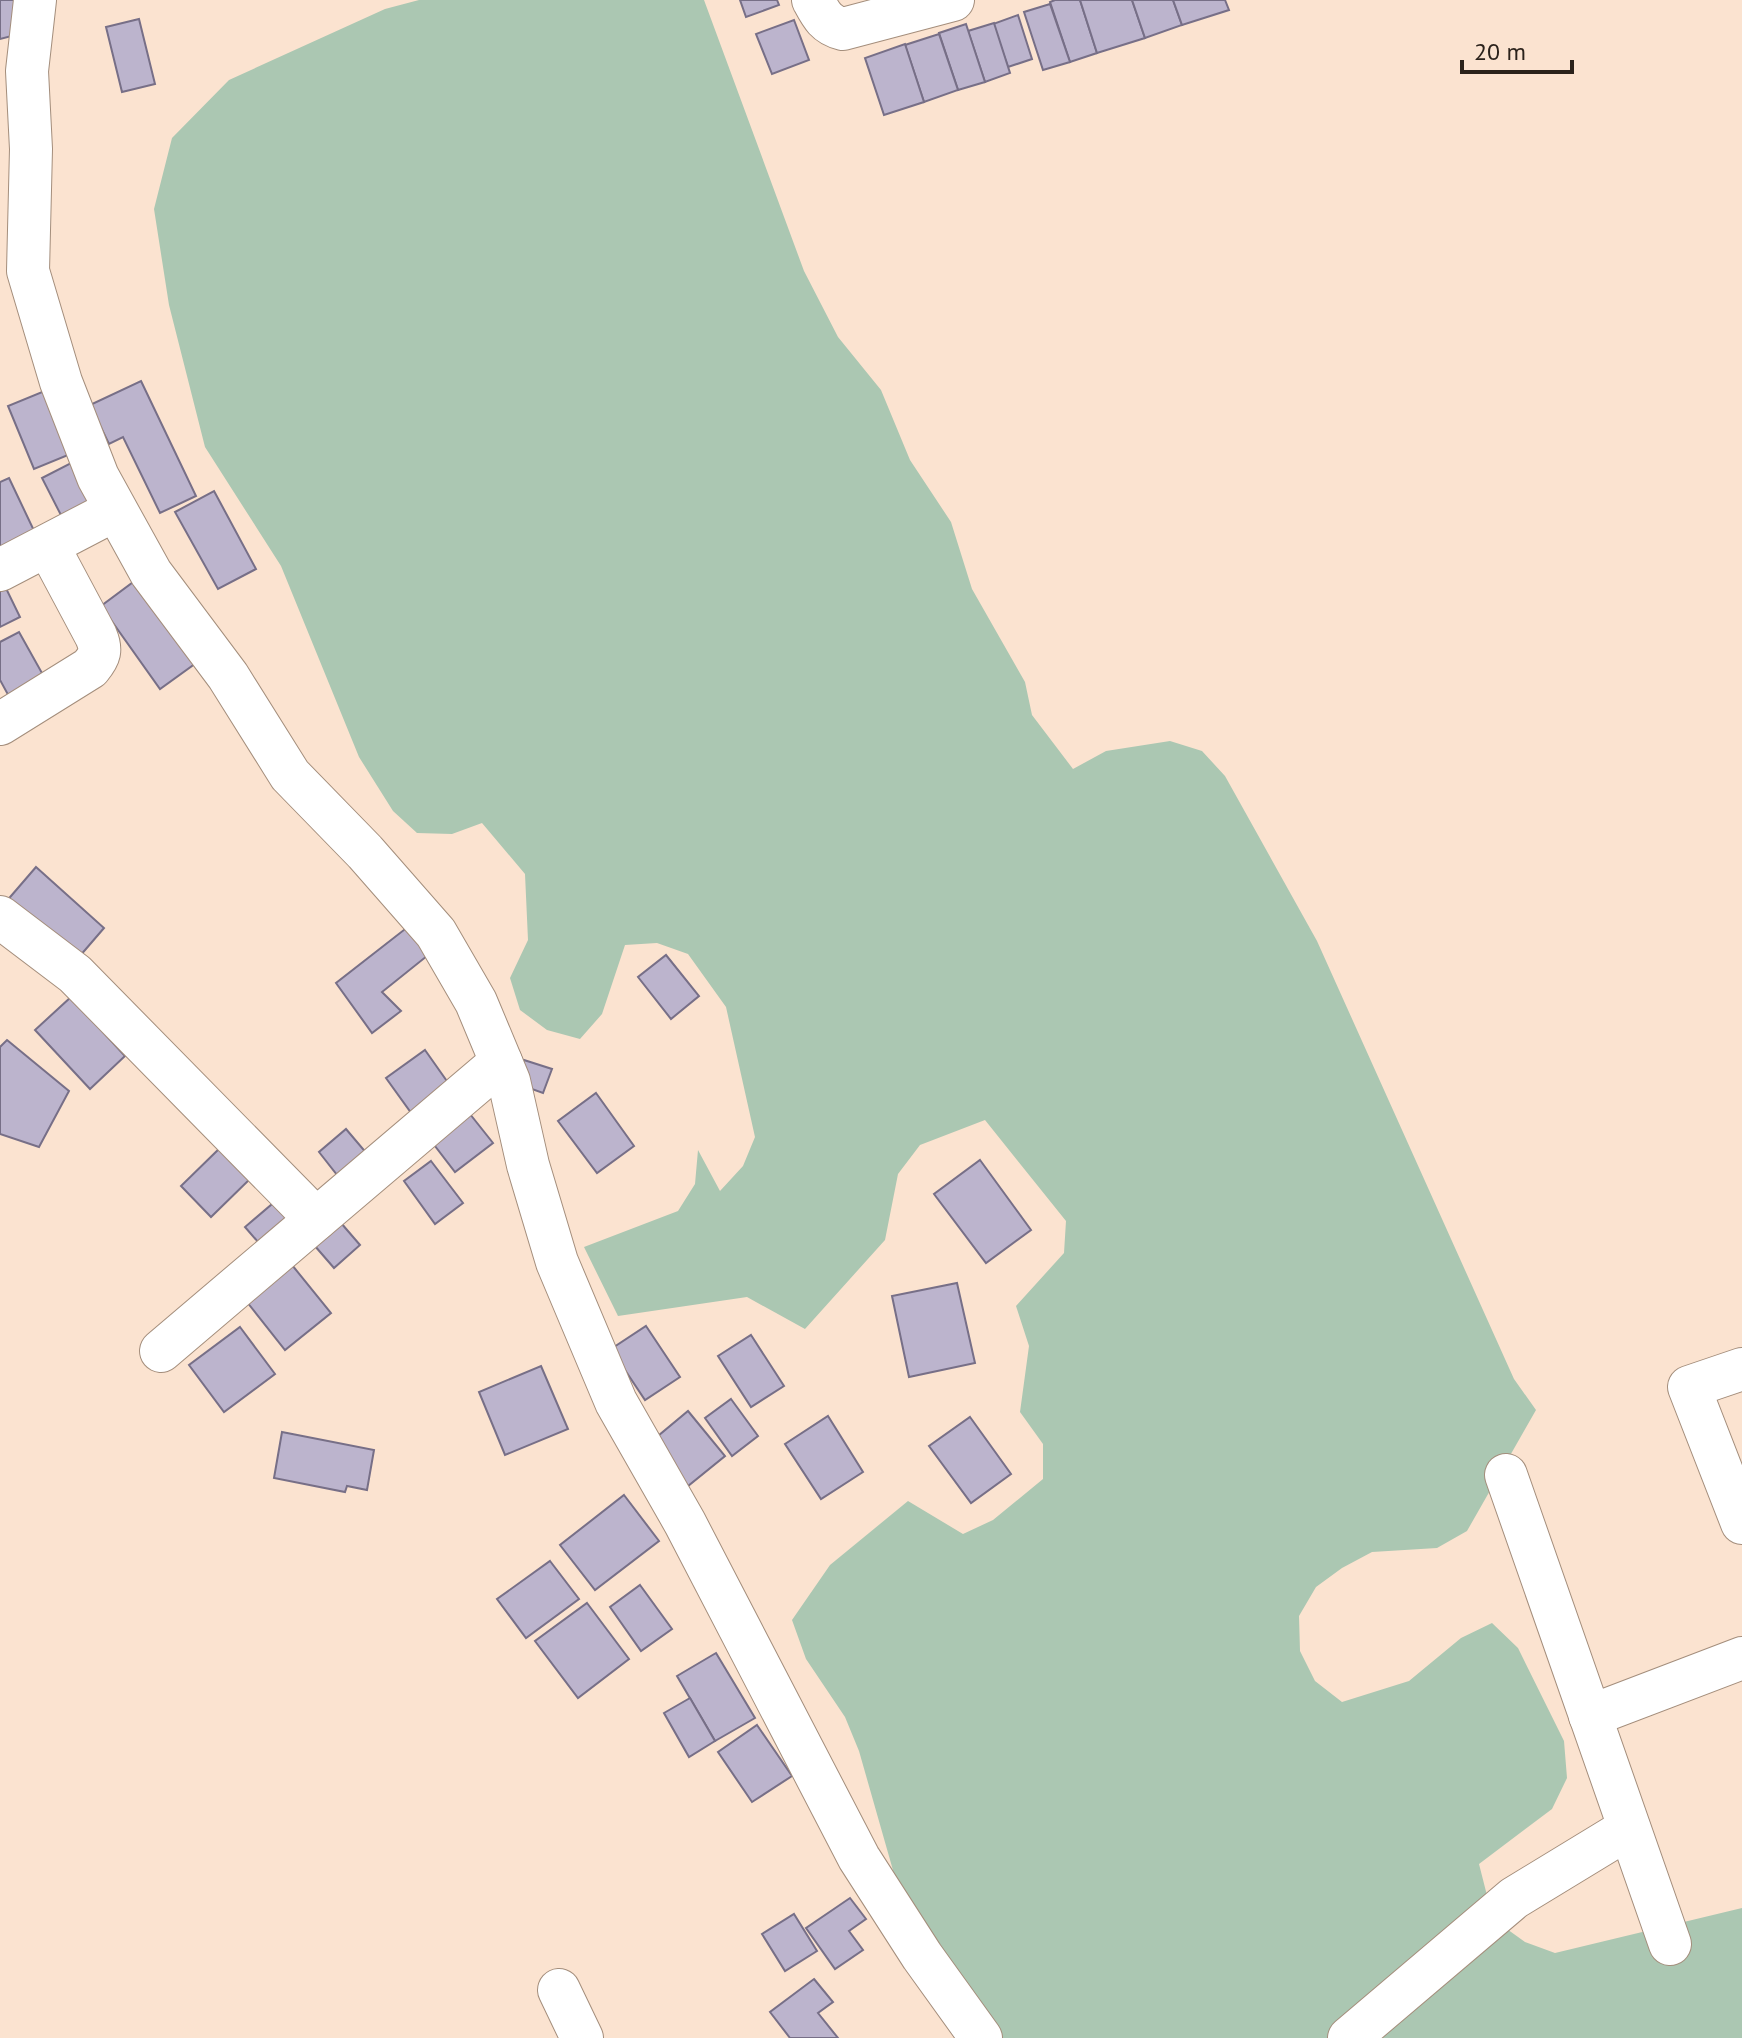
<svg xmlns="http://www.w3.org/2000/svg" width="1742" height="2038" font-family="'PT Sans',sans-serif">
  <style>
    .green { fill: #abc7b2 }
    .building { fill: #bcb4cd; stroke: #776f87; stroke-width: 2 }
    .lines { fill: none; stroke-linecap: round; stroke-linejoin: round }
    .minor-casing { stroke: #a48e7c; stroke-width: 44 }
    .minor { stroke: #fff; stroke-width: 42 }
  </style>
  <rect width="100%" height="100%" fill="#fbe3d0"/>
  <polygon class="green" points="419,0 704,0 804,271 838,337 881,390 910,460 951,522 972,589 1025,682 1032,715 1073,769 1106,751 1170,741 1202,751 1225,776 1317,941 1514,1379 1536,1410 1467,1531 1437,1548 1372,1552 1342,1568 1316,1587 1299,1616 1300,1651 1315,1681 1342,1702 1409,1681 1461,1638 1492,1623 1518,1648 1564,1741 1567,1778 1552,1809 1479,1864 1493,1919 1525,1942 1555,1953 1742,1908 1742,2038 957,2038 924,1979 859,1751 845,1717 806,1659 792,1620 830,1565 908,1501 963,1534 993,1520 1043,1479 1043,1444 1020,1412 1029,1346 1016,1306 1064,1253 1066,1221 985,1120 920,1145 898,1174 885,1240 805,1329 747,1297 618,1316 584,1247 678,1211 695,1184 698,1150 720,1191 743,1166 755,1137 726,1007 688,954 657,943 625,945 602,1014 580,1039 547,1030 520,1010 510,978 528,940 525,874 482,823 452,834 417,833 393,811 359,757 281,566 205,447 169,305 154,209 172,138 229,80 385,9"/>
  <g class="building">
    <polygon points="0,0 18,0 27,32 0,39"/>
    <polygon points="740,0 777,0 779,5 746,17"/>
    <polygon points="1055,0 1080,0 1097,53 1070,62 1050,2"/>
    <polygon points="1080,0 1132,0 1145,38 1097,53"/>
    <polygon points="1132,0 1173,0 1182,25 1145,38"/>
    <polygon points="1173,0 1225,0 1229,10 1182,25"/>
    <polygon points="1050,4 1070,62 1043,70 1024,12"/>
    <polygon points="1018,15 1032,59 1008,67 993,24"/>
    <polygon points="139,19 155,84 122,92 106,27"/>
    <polygon points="794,20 809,60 772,74 756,34"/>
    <polygon points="994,23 1010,73 985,82 968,31"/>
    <polygon points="966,24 985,82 958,90 939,33"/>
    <polygon points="939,34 958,90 924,102 905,45"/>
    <polygon points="905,44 924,102 884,115 865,58"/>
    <polygon points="141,381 196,496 160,513 123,437 109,444 90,405"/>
    <polygon points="47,390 73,453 34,469 8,406"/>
    <polygon points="73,462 95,505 64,521 42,478"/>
    <polygon points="9,478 37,537 0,553 0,482"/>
    <polygon points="214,491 256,569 218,589 175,512"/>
    <polygon points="144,574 203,658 160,689 101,606"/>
    <polygon points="0,576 20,617 0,627"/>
    <polygon points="19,632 47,682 12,702 0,680 0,642"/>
    <polygon points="36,867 104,928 73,964 5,903"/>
    <polygon points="409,926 432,952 382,992 401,1011 372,1033 336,983"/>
    <polygon points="666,955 699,996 671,1019 638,977"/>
    <polygon points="71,997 125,1056 90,1089 35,1030"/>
    <polygon points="7,1040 69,1091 39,1147 0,1134 0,1047"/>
    <polygon points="425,1050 456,1094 417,1121 386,1078"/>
    <polygon points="524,1060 552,1069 543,1093 515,1083"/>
    <polygon points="596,1093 634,1146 597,1173 558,1121"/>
    <polygon points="462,1104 493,1143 455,1172 425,1133"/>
    <polygon points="346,1129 374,1162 345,1185 319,1152"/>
    <polygon points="223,1145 253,1176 211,1217 181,1186"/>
    <polygon points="980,1160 1031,1230 986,1263 934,1194"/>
    <polygon points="431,1161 463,1203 435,1224 404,1181"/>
    <polygon points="278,1199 298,1222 265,1250 245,1227"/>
    <polygon points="335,1216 360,1245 334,1268 308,1238"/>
    <polygon points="292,1265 331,1313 285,1350 247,1302"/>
    <polygon points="957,1283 975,1363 909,1377 892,1296"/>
    <polygon points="646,1326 680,1377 645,1400 611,1349"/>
    <polygon points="240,1327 275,1374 224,1412 189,1365"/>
    <polygon points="751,1335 784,1386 751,1407 718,1356"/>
    <polygon points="541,1366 568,1429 505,1455 479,1392"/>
    <polygon points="731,1399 758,1436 732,1456 705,1418"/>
    <polygon points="688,1411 725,1456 688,1486 652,1441"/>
    <polygon points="828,1416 863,1472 821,1499 785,1444"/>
    <polygon points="970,1417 1011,1474 971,1503 929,1446"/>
    <polygon points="282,1432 374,1450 367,1490 347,1486 345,1492 274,1478"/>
    <polygon points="624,1495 659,1541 595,1590 560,1545"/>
    <polygon points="550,1561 579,1599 526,1638 497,1599"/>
    <polygon points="640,1585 672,1629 641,1651 610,1607"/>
    <polygon points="587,1603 629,1659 578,1698 535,1641"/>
    <polygon points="716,1653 755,1718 715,1741 677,1676"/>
    <polygon points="690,1698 715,1741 689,1757 664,1713"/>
    <polygon points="757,1725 792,1776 752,1802 718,1752"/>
    <polygon points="850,1898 866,1919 849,1931 863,1950 835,1969 806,1928"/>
    <polygon points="794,1914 817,1951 785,1971 762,1934"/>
    <polygon points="814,1979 833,2002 818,2013 838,2038 790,2038 770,2012"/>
  </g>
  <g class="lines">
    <g class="minor-casing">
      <g id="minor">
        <polyline points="35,0 27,71 31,149 28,271 61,382 98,477 151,573 228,676 290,775 365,852 436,933 476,1002 509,1081 528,1165 557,1262 616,1402 685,1523 859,1858 922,1956 981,2038"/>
        <path d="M813 0C821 15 826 25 843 29L953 0"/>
        <polyline points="0,570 115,510"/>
        <path d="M0 724 90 668C100 656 102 650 96 636L48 546"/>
        <polyline points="0,917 75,974 316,1219"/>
        <polyline points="161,1351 501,1062"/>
        <polyline points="1742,1369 1689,1387 1742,1523"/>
        <polyline points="1506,1475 1670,1944"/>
        <polyline points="1590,1716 1742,1658"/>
        <polyline points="559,1990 582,2038"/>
        <polyline points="1349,2038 1514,1898 1629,1828"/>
      </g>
    </g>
    <use href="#minor" class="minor"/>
  </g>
  <path d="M1462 60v12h110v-12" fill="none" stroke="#2b221b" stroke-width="4"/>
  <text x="1474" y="60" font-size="24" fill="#2b221b" stroke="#fbe3d0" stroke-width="6" paint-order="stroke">20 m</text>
</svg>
